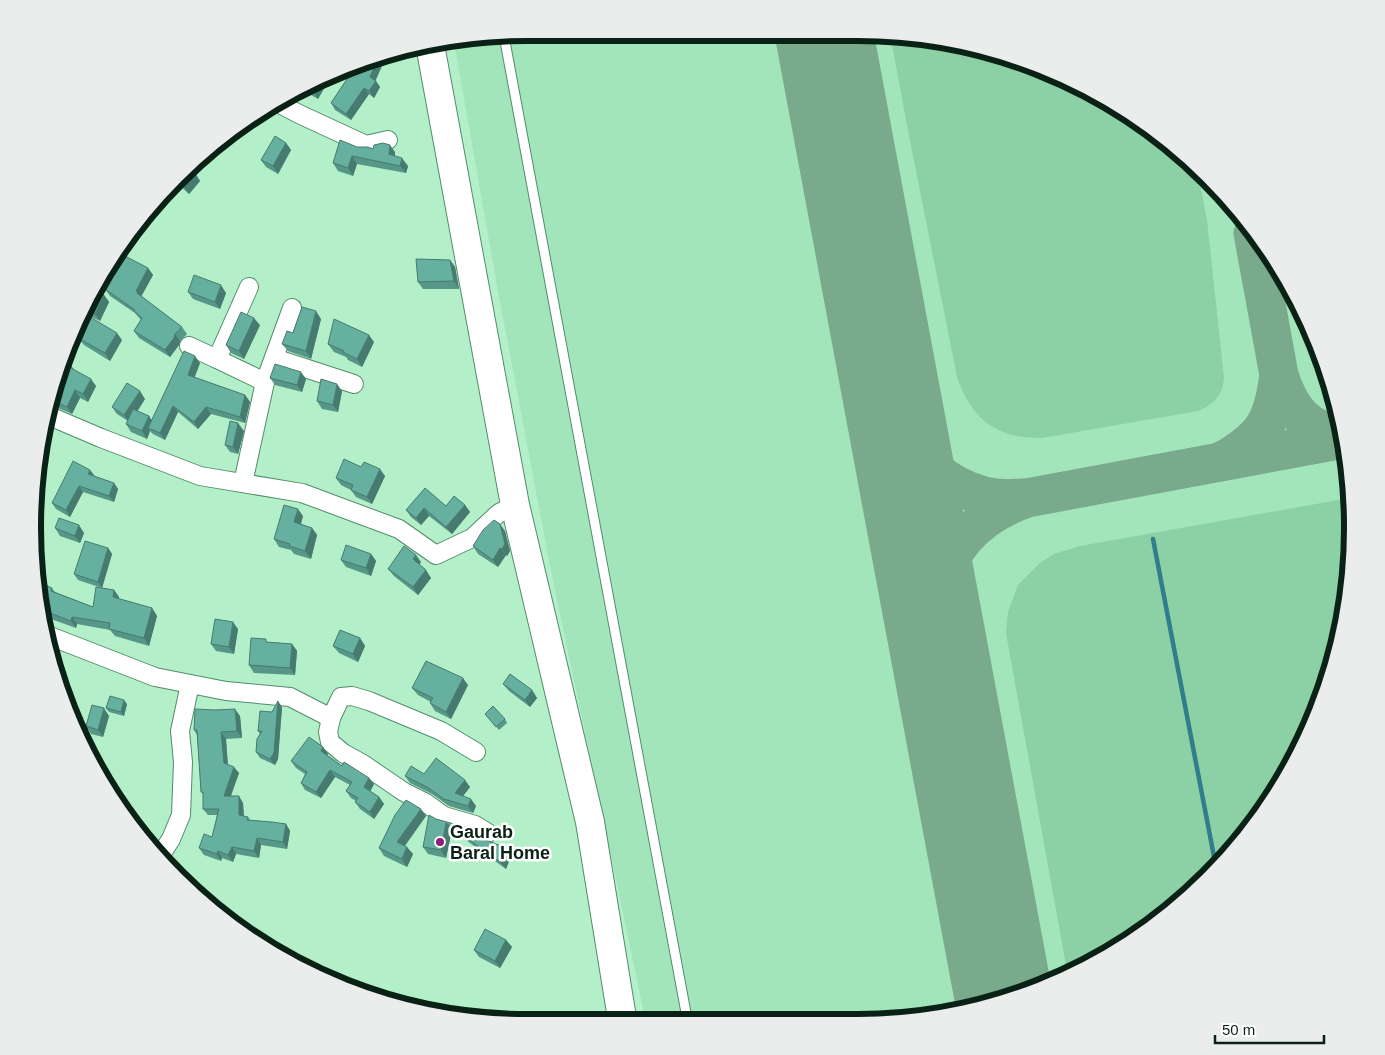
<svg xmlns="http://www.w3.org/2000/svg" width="1385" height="1055" font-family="Helvetica,sans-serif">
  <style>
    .built { fill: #a2e5bb }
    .green { fill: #8cd0a5 }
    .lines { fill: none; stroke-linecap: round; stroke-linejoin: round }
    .stream { stroke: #307e8b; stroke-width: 4.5 }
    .taxiway { stroke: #7aaa8c; stroke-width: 39 }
    .runway { stroke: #7aaa8c; stroke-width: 98 }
    .lane-casing { stroke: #538c6a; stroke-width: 11 }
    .street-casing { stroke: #538c6a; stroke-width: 20 }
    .primary-casing { stroke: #538c6a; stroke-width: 30 }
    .lane { stroke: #fff; stroke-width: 9 }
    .street { stroke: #fff; stroke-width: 18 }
    .primary { stroke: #fff; stroke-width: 28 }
    .wall { fill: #579788 }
    .shaded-wall { fill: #477b6f }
    .building { fill: #65b09e; stroke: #477b6f }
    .poi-dot { fill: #901c7c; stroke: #fff; stroke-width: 2 }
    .labels { text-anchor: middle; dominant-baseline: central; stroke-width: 5; stroke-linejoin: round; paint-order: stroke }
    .poi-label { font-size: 18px; font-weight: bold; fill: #0a2215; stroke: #fff; text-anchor: start }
    .rim { fill: none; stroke: #0a2215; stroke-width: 6 }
  </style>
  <rect width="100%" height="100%" fill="#b3f0c9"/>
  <polygon class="built" points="528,33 890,34 986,49 1077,84 1159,135 1208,178 1269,253 1315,338 1343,431 1352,528 1343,624 1315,717 1269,803 1207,878 1132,939 1017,996 922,1018 645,1018 552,576 497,286 454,42"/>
  <g class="green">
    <path d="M890 34 986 49 1077 84 1159 135 1197 169 1207 220 1224 378C1223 395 1213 405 1198 411L1042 438C997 439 971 419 957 377L911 146Z"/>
    <polygon points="1344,499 1350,499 1352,528 1343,624 1315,717 1269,803 1207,878 1132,939 1067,971 1006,633 1008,612 1018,585 1040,563 1054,554 1080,546"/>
  </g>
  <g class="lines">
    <polyline class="stream" points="1153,539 1216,867"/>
    <g class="taxiway">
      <polyline points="1253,233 1279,375"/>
      <path d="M892 401C897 414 902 428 909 440 926 471 961 493 995 498 1006 499 1016 498 1026 498"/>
      <path d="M1224 460C1264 437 1273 421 1279 375 1290 410 1306 430 1343 436"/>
      <path d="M936 632C936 617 936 601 940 586 951 541 984 513 1027 498L1344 439"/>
    </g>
    <polyline class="runway" points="824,33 1004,999"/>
    <g class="lane-casing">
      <polyline id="lane" points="504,36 687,1018"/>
    </g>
    <g class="street-casing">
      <g id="street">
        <polyline points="276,102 299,114 366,145 388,140"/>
        <polyline points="189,346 217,359 249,287"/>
        <polyline points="274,358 354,384"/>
        <polyline points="217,359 265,382"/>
        <polyline points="47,415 101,438 200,476 302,493 399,529 436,555 472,538 499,513 515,505"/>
        <polyline points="243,483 265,382 292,308"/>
        <polyline points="47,635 155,677 226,691 290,697 331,718"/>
        <polyline points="476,752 441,731 369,701 352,696 341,697 331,718 328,732 330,742 343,753 363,764 382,777 404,792 426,803 444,816 475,825 488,833"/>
        <polyline points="160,856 171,839 181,815 183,762 180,731 190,684"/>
      </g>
    </g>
    <g class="primary-casing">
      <polyline id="primary" points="430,45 515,505 590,822 622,1018"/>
    </g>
    <use href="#lane" class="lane"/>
    <use href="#street" class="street"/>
    <use href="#primary" class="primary"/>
  </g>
  <g class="wall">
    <polygon points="383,56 385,59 375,80 380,87 374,98 369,94 351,120 335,110 331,103 349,76 346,72"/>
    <polygon points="330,78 318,99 302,90"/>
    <polygon points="286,143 291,150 278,174 266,167 261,160"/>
    <polygon points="357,147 395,152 395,156 408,166 406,173 357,164 353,176 338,171 333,163"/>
    <polygon points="195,173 200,181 189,194 175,181 177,178"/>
    <polygon points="450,260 455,267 459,289 423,289 418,282"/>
    <polygon points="148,268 153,275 141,296 182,327 187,334 180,341 179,345 170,357 139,338 134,331 141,320 135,313 110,296 105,289"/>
    <polygon points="94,291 104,295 109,302 100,321 85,314"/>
    <polygon points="188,292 226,293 220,309 193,299"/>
    <polygon points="321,319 311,359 288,351 282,344 293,333"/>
    <polygon points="260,325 244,359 231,353 226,345"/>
    <polygon points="78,338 122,340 110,361 84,345"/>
    <polygon points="374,342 362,367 348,360 346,357 334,352 328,344"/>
    <polygon points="64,363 72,367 75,370 96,386 88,402 80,398 72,414 49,404 49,400"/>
    <polygon points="200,363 194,377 245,395 250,402 245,423 211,414 198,429 178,412 165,440 153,434 150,431 147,439 131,432 126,424 128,421 117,414 112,407 145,399 137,411 149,416 151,420"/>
    <polygon points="270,378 306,379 302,392 275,385"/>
    <polygon points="342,391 338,412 322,409 317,401"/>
    <polygon points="244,431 238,454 230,452 225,445"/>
    <polygon points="361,467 385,476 372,504 356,497 351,490 341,485 336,478"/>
    <polygon points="94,476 114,483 118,489 114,502 83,492 70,517 56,509 52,503"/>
    <polygon points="465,505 470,512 452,534 429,516 421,525 411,517 406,510"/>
    <polygon points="303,516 301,524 312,528 317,535 311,559 294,554 291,550 279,547 274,539"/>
    <polygon points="55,528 84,533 80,543 60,536"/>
    <polygon points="505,531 510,551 507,556 506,555 498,567 478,554 473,546"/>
    <polygon points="108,548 112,554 102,588 114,590 119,597 119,599 152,608 157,616 149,646 115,636 110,630 77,624 76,628 48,618 47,620 43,618 37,592 52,588 55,592 93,607 102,588 78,580 74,574"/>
    <polygon points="371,554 376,561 371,576 346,567 341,560"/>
    <polygon points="421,562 419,565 431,578 418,595 394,576 388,569"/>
    <polygon points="238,629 234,654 216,651 211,644"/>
    <polygon points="360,638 365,646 358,662 339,653 333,646"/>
    <polygon points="268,642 292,644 297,651 295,675 254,673 249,665"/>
    <polygon points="503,684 532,690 537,698 530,707 509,691"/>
    <polygon points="468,685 451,719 435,711 430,703 431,702 418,695 412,688"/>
    <polygon points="127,704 124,716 109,712 106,708"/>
    <polygon points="282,707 278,759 275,765 260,758 256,752 260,734 258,731 272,712"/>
    <polygon points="485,714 505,719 507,723 499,730"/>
    <polygon points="109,716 103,737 91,734 88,729 84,737 74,718 84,723 86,726"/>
    <polygon points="240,716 242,738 226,739 228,765 239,773 231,796 243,803 244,816 248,817 251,821 286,824 290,831 287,849 261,845 259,858 236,854 233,862 222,858 221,861 204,855 199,848 212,837 217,815 208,815 203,809 203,794 201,792 197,735 194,730"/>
    <polygon points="323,747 328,754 327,755 342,766 369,778 374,784 370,791 379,797 384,804 374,819 360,809 355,802 356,801 351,798 346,791 350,785 335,777 321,798 305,790 301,783 305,774 296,768 291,761"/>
    <polygon points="424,774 470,787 463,796 476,806 473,813 449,806 432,794 410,783 405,776"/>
    <polygon points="426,816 405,846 413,854 407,867 384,856 379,848"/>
    <polygon points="436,819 482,836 484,839 506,848 511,856 506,869 452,830 446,858 428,854 423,847"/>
    <polygon points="506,940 512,947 500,968 479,957 474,950"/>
  </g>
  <g class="shaded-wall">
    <polygon points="383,56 385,59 375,82 376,81 380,87 374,98 369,91 370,77 378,58"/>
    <polygon points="330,78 318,99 313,91 317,83"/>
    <polygon points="364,88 369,94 351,120 346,114"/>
    <polygon points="286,143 291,150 278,174 273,166"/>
    <polygon points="390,145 395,152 394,161 389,154"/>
    <polygon points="352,156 357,164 353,176 348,168"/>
    <polygon points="402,158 408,166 406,173 400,166"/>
    <polygon points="195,173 200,181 189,194 183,186"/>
    <polygon points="450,260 455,267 459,289 454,281"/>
    <polygon points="148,268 153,275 141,297 143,299 136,291"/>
    <polygon points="221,285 226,293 220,309 215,302"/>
    <polygon points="104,295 109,302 100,321 95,314"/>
    <polygon points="316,311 321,319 311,359 306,351"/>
    <polygon points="254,318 260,325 244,359 239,351"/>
    <polygon points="117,333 122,340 110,361 105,353"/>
    <polygon points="175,334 180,341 179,345 170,357 165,350"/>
    <polygon points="369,335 374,342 362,367 357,359"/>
    <polygon points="195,356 200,363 193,382 188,375"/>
    <polygon points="301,372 306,379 302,392 297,385"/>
    <polygon points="91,379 96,386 88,402 83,394"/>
    <polygon points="337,384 342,391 338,412 333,405"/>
    <polygon points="75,390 80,398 72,414 67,407"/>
    <polygon points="140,391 145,399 130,423 124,415"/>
    <polygon points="245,395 250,402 245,423 240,417"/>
    <polygon points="173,406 178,412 165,440 160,433"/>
    <polygon points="206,407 211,414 198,429 194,422"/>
    <polygon points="149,416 154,424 148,428 150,431 147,439 142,431"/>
    <polygon points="238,423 244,431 238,454 233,447"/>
    <polygon points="380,469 385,476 372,504 367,497"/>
    <polygon points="90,470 95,476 88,474"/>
    <polygon points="114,483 118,489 114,502 109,496"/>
    <polygon points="79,486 83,492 70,517 66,510"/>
    <polygon points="465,505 470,512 452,534 446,527"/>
    <polygon points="424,508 429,516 421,525 416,518"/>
    <polygon points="298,509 303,516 299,530 294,522"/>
    <polygon points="500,524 505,531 510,551 507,556 502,549"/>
    <polygon points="79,525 84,533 80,543 75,536"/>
    <polygon points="312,528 317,535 311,559 305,551"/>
    <polygon points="108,548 112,554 102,588 98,582"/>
    <polygon points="500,548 506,555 498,567 493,560"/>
    <polygon points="371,554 376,561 371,576 366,568"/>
    <polygon points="416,555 421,562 418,567 413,559"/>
    <polygon points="426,570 431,578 418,595 413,587"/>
    <polygon points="114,590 119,597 118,605 113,597"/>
    <polygon points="152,608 157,616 149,646 144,638"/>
    <polygon points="42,610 48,618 47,620 42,612"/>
    <polygon points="72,617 77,624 76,628 71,621"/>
    <polygon points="233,622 238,629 234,654 229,647"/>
    <polygon points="360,638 365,646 358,662 353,654"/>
    <polygon points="292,644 297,651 295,675 290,668"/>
    <polygon points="463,678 468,685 451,719 446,712"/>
    <polygon points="532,690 537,698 530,707 525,700"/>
    <polygon points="124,700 127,704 124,716 121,712"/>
    <polygon points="278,701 282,707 278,759 275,765 270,759"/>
    <polygon points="104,708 109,716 103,737 98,730"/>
    <polygon points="235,709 240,716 242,738 237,731"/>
    <polygon points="84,723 88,729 84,737 80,730"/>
    <polygon points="221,732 226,739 228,770 224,763"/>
    <polygon points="323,747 328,754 325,758 321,751"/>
    <polygon points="234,767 239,773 228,803 224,796"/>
    <polygon points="330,770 335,777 321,798 316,792"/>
    <polygon points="369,778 374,784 369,794 364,787"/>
    <polygon points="465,780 470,787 460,800 455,793"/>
    <polygon points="239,796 243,803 244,822 239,815"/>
    <polygon points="379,797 384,804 374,819 370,812"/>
    <polygon points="471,799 476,806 473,813 468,806"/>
    <polygon points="421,809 426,816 402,849 397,842"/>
    <polygon points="446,823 452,830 446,858 441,850"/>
    <polygon points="286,824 290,831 287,849 283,842"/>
    <polygon points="257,838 261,845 259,858 254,851"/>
    <polygon points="232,847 236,854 233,862 228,855"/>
    <polygon points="407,847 413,854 407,867 402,859"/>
    <polygon points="506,848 511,856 506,869 500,862"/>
    <polygon points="218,851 222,858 221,861 217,854"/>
    <polygon points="506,940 512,947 500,968 495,961"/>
  </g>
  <g class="building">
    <polygon points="378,58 370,77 376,81 369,91 364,88 346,114 331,103 351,73 346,71"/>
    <polygon points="317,83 313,91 306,88"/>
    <polygon points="275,136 286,143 273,166 261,160"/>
    <polygon points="340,140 357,147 368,147 373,149 374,145 383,143 390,145 389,154 402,158 400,166 352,156 348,168 333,163"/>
    <polygon points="190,168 195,173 183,186 176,179"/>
    <polygon points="125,256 148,268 136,291 138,292 137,293 182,327 175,334 174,338 165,350 134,331 142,318 134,311 135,310 105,289"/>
    <polygon points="416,259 450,260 454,281 418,282"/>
    <polygon points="194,275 221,285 215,302 188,292"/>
    <polygon points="94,291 104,295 95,314 86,310"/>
    <polygon points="302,307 316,311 306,351 282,344 287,331 293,333"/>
    <polygon points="241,312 254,318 239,351 226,345"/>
    <polygon points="90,317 117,333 105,353 78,338"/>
    <polygon points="334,319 369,335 357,359 343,352 344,351 328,344"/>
    <polygon points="184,351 195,356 188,375 245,395 240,417 206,407 194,422 173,406 160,433 148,428"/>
    <polygon points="64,363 72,367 71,368 91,379 83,394 75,390 67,407 49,399"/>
    <polygon points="275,364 301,372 297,385 270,378"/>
    <polygon points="321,379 337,384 333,405 317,401"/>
    <polygon points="127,383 140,391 124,415 112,407"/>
    <polygon points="133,409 149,416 142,431 126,424"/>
    <polygon points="230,421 238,423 233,447 225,445"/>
    <polygon points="344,459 361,467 364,462 380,469 367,497 351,490 353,485 336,478"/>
    <polygon points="73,461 90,470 88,474 114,483 109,496 79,486 66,510 52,503"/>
    <polygon points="425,488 446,506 454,496 465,505 446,527 424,508 416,518 406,510"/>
    <polygon points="284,505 298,509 294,522 312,528 305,551 289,546 290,544 274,539"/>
    <polygon points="59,518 79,525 75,536 55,528"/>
    <polygon points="494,520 500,524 505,544 502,549 500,548 493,560 473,546 483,530"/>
    <polygon points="85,541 108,548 98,582 74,574"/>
    <polygon points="346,545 371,554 366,568 341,560"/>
    <polygon points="404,546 416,555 413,559 426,570 413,587 388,569"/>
    <polygon points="36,581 52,588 51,591 93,607 96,587 114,590 113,597 152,608 144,638 109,629 110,623 72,617 71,621 42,610 41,612 37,592"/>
    <polygon points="215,619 233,622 229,647 211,644"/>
    <polygon points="340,630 360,638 353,654 333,646"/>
    <polygon points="251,638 266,639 266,642 292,644 290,668 249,665"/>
    <polygon points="426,661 463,678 446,712 430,703 433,698 412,688"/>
    <polygon points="510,674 532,690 525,700 503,684"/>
    <polygon points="110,696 124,700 121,712 106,708"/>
    <polygon points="278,701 274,753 270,759 256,752 257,739 262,731 258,731 260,711 272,712"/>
    <polygon points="92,705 104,708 98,730 86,726"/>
    <polygon points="493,706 505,719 496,727 485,714"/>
    <polygon points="195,709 215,710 235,709 237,731 221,732 224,763 234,767 224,796 239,796 239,815 248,817 247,820 272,822 286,824 283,842 257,838 254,851 232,847 228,855 218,851 217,854 199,848 204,834 212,837 219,809 203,809 203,792 201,792 197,730 194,730"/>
    <polygon points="74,718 84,723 80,730"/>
    <polygon points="309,737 323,747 321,751 342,766 344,762 369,778 364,787 379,797 370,812 355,802 358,798 346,791 352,782 330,770 316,792 301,783 307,772 291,761"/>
    <polygon points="436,758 465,780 455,793 471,799 468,806 444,799 427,787 405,776 411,766 424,774"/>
    <polygon points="406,800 421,809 397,842 407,847 402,859 379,848 395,815"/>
    <polygon points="429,815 436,819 465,827 477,835 482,836 481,838 506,848 500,862 446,823 441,850 423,847"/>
    <polygon points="485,929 506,940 495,961 474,950"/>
  </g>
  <circle class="poi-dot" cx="440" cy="842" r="5"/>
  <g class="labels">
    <g class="poi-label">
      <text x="450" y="832">Gaurab<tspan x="450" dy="21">Baral Home</tspan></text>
    </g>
  </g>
  <path d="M0 0H1385V1055H0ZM527 41H858A486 486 0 0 1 1344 527V528A486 486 0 0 1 858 1014H527A486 486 0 0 1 41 528V527A486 486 0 0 1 527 41Z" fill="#ebedec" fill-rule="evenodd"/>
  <path class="rim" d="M527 41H858A486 486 0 0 1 1344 527V528A486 486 0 0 1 858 1014H527A486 486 0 0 1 41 528V527A486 486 0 0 1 527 41Z"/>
  <path d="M1215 1035v8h109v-8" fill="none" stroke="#0a2215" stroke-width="2.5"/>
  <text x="1222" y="1035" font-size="15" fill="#0a2215" stroke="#ffffff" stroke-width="4" paint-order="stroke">50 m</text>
</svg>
